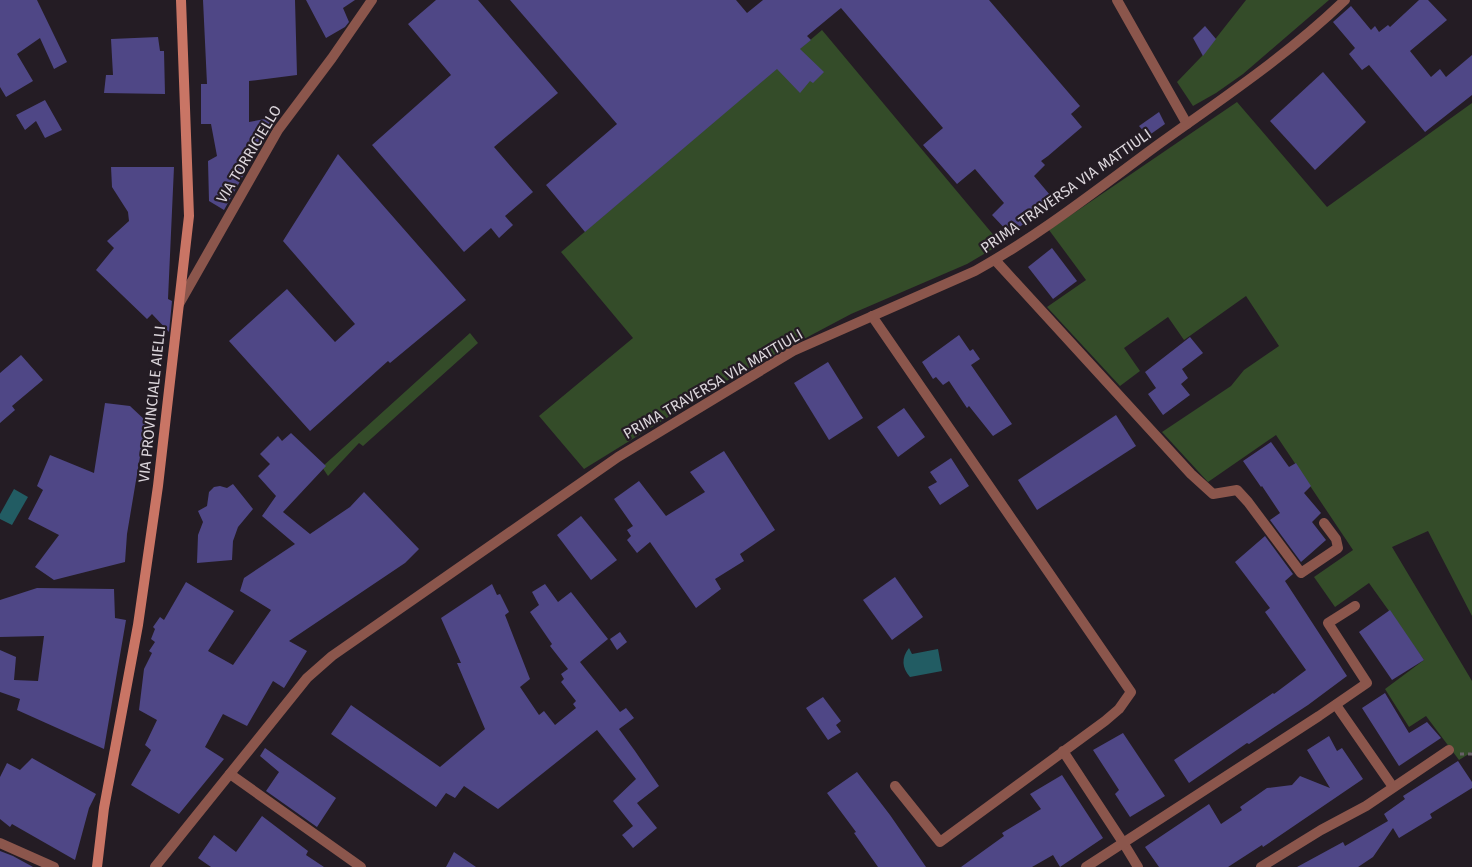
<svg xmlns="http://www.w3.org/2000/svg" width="1472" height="867" font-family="'Fira Sans',sans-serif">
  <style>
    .green { fill: #344c29 }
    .water { fill: #225c63 }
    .building { fill: #4f4786 }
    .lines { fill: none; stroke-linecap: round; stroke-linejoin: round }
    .path { stroke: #686068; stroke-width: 3; stroke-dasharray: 4 4; stroke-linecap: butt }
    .lane { stroke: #8b564c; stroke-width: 10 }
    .street { stroke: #8b564c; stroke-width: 10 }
    .secondary { stroke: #c97565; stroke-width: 10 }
    .labels { text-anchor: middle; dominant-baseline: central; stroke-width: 4.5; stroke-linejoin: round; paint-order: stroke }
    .street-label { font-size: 15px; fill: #dbd5db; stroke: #241c24 }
  </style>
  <rect width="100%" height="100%" fill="#241c24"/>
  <g class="green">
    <polygon points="1246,0 1329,0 1243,74 1216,93 1193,106 1177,82 1202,56"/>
    <polygon points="822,30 1001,244 967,264 851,314 738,374 584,469 539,416 633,338 561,252"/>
    <polygon points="1237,102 1327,207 1472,103 1472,616 1428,531 1392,547 1472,681 1472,752 1459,760 1426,716 1409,727 1385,689 1424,660 1369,583 1335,607 1314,577 1353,550 1276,435 1208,482 1162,432 1231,386 1244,370 1279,346 1246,296 1184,340 1168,317 1124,348 1140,371 1120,386 1047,307 1086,280 1049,230"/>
    <polygon points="470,333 478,343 363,446 359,443 328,476 322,467"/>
  </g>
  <g class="water">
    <polygon points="14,489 28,497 12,525 0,519 0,514"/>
    <path d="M909 648 912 654 938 649 942 671 910 677C902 668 901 658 909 648Z"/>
  </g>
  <g class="building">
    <polygon points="0,0 37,0 67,62 54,69 40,38 17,54 33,81 6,97 0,87"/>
    <polygon points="203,0 295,0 297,75 249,81 249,122 276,117 224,210 209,201 208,161 217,156 211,124 201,124 201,84 207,84"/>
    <polygon points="306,0 355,0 343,8 349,22 345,27 326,38"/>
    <polygon points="436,0 478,0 558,93 494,147 533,192 505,216 513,225 499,238 491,228 464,252 372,145 451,75 408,24"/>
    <polygon points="510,0 736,0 747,13 763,0 989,0 1080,106 1071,114 1082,127 1048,156 1041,161 1045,165 1034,176 1055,201 1010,234 992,215 1004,203 975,169 957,184 923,145 943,128 841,8 807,36 811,40 800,49 824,72 813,83 810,81 800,93 777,69 585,232 546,185 617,124"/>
    <polygon points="1419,0 1428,0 1447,20 1410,51 1431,77 1440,69 1446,77 1472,55 1472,95 1425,132 1369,65 1362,70 1349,54 1355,48 1333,22 1351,6 1371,30 1375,26 1379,32 1388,25 1390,27"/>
    <polygon points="1205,26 1216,39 1203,56 1193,38"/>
    <polygon points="158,37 160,51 164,51 165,94 104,93 106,75 113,75 111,39"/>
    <polygon points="1323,72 1366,122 1315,170 1270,121"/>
    <polygon points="45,100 62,130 45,138 36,121 25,130 16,115"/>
    <polygon points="1159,112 1165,124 1148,136 1139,126"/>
    <polygon points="338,154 466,300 390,363 388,361 310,431 229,341 287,289 335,342 355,324 283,241"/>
    <polygon points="111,167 174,167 168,299 172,301 169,332 152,314 147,319 96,270 114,248 107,241 129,221 128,212 112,187"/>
    <polygon points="1052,248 1077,281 1053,299 1028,267"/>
    <polygon points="959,335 970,351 973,349 980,359 971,365 1012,424 993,436 969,406 967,408 949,381 943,385 936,377 933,379 922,362"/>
    <polygon points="1190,337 1203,353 1182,369 1188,378 1181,384 1190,395 1163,415 1148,394 1156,388 1145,372"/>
    <polygon points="21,355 43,380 12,406 15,410 0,423 0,373"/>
    <polygon points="828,362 863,418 829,440 794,383"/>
    <polygon points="105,403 130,406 147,422 145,427 127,534 125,562 54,580 35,567 59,535 28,519 43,490 37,486 50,455 94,473"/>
    <polygon points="904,408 925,437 898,457 877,427"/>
    <polygon points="1116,415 1136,446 1037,510 1018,480"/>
    <polygon points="291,433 326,466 283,512 310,534 350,507 364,492 419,549 405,563 289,641 307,651 284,688 273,681 247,726 223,714 205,747 224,759 179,814 131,785 151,750 145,745 157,720 139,710 144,669 152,653 149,651 155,642 151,639 155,629 153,627 160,617 164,620 186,582 234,611 208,651 233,665 271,610 240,591 244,578 295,544 262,516 276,496 258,476 270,464 260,454 278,436 282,441"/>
    <polygon points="1271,442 1289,467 1296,463 1311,486 1304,493 1321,513 1312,522 1326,540 1301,562 1270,520 1280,513 1262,486 1261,487 1243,461"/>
    <polygon points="724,451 775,530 740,554 744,561 715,579 721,589 696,608 650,542 637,553 627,540 631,536 627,530 633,526 614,499 639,481 666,516 705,492 690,472"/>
    <polygon points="951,458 969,486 940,505 928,487 937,482 930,472"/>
    <polygon points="233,484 253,509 238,527 233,541 232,560 197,563 198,535 203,522 198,511 207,506 209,492 214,487 220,486 227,488"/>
    <polygon points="581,516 617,560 591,580 557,535"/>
    <polygon points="1265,536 1293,574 1285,581 1347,676 1308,705 1249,744 1247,743 1189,783 1174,760 1273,693 1274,694 1306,670 1265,612 1270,608 1235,562"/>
    <polygon points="895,577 923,617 892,640 863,600"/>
    <polygon points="492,584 497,595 500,594 509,612 505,615 530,679 520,687 539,715 544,711 555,725 576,708 573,704 576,701 561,682 564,679 561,674 568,669 550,646 552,644 530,612 539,605 532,592 545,584 558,602 571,592 608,639 580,662 620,712 626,708 634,718 619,729 635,751 659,786 637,803 657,828 633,848 622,835 633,826 613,801 636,779 597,730 498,809 464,786 455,798 446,793 436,807 331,734 351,705 440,767 485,729 457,663 461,663 441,618"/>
    <polygon points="37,588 114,589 115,618 126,620 104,749 17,710 20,699 0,692 0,650 16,657 14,680 38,681 44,636 0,637 0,600"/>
    <polygon points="1390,610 1424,660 1392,680 1359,632"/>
    <polygon points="620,632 627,642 617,650 610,639"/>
    <polygon points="1385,693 1409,733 1427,722 1441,738 1399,766 1362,708"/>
    <polygon points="823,697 841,721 836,725 841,732 828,740 806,708"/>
    <polygon points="1123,733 1165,796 1130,817 1115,794 1119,790 1093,750"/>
    <polygon points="1329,736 1337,751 1342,748 1363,779 1263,847 1262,845 1228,867 1159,867 1145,847 1209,804 1221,824 1242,810 1240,807 1267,788 1292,785 1300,776 1330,788 1307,750"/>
    <polygon points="265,748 336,798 317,827 266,791 279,772 260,756"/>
    <polygon points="32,758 96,794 89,808 75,860 12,824 10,827 0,819 0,777 7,763 20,770"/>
    <polygon points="1458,761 1472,782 1472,788 1430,814 1432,818 1399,838 1393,828 1373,857 1358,867 1297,867 1343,842 1345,846 1388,821 1384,814 1405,799 1403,796"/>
    <polygon points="857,772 890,815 926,867 878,867 854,833 856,832 827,793"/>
    <polygon points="1062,775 1103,838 1060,867 1053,855 1032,867 961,867 1004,836 1002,833 1041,809 1030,794"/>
    <polygon points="262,816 308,851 306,855 324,867 211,867 198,858 214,835 236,852"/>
    <polygon points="0,851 13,856 33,867 0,867"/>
    <polygon points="454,852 476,867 446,867"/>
  </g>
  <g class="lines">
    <polyline class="path" points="1460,754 1472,754"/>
    <g class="lane">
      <polyline points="995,260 1191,474 1213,494 1237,490 1248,502 1301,573 1338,548 1336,539 1324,523"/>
      <polyline points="872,316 1131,692 1119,709 1105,721 940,842 895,786"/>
      <polyline points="1063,751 1124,844"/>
    </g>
    <g class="street">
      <polyline points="1117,0 1187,124"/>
      <polyline points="179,304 278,130 332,58 372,0"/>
      <polyline points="1336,705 1393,787"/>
      <polyline points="230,774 361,867"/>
      <polyline points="0,843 54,867"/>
      <polyline points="1124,844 1138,867"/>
      <path d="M155 867 307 678 332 656 618 457 793 351 975 271C1040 235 1099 188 1159 144 1223 98 1288 55 1345 0"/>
      <polyline points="1086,867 1319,716 1367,683 1328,623 1355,606"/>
      <polyline points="1261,867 1321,830 1366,806 1449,750"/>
    </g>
    <polyline class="secondary" points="97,867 104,808 138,625 158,486 189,216 181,0"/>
  </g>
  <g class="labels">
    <g class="street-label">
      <text transform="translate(249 154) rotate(-59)">VIA TORRICIELLO</text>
      <text transform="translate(1066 191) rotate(-35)">PRIMA TRAVERSA VIA MATTIULI</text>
      <text transform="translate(713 384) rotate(-30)">PRIMA TRAVERSA VIA MATTIULI</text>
      <text transform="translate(152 404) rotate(-84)">VIA PROVINCIALE AIELLI</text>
    </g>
  </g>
</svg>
